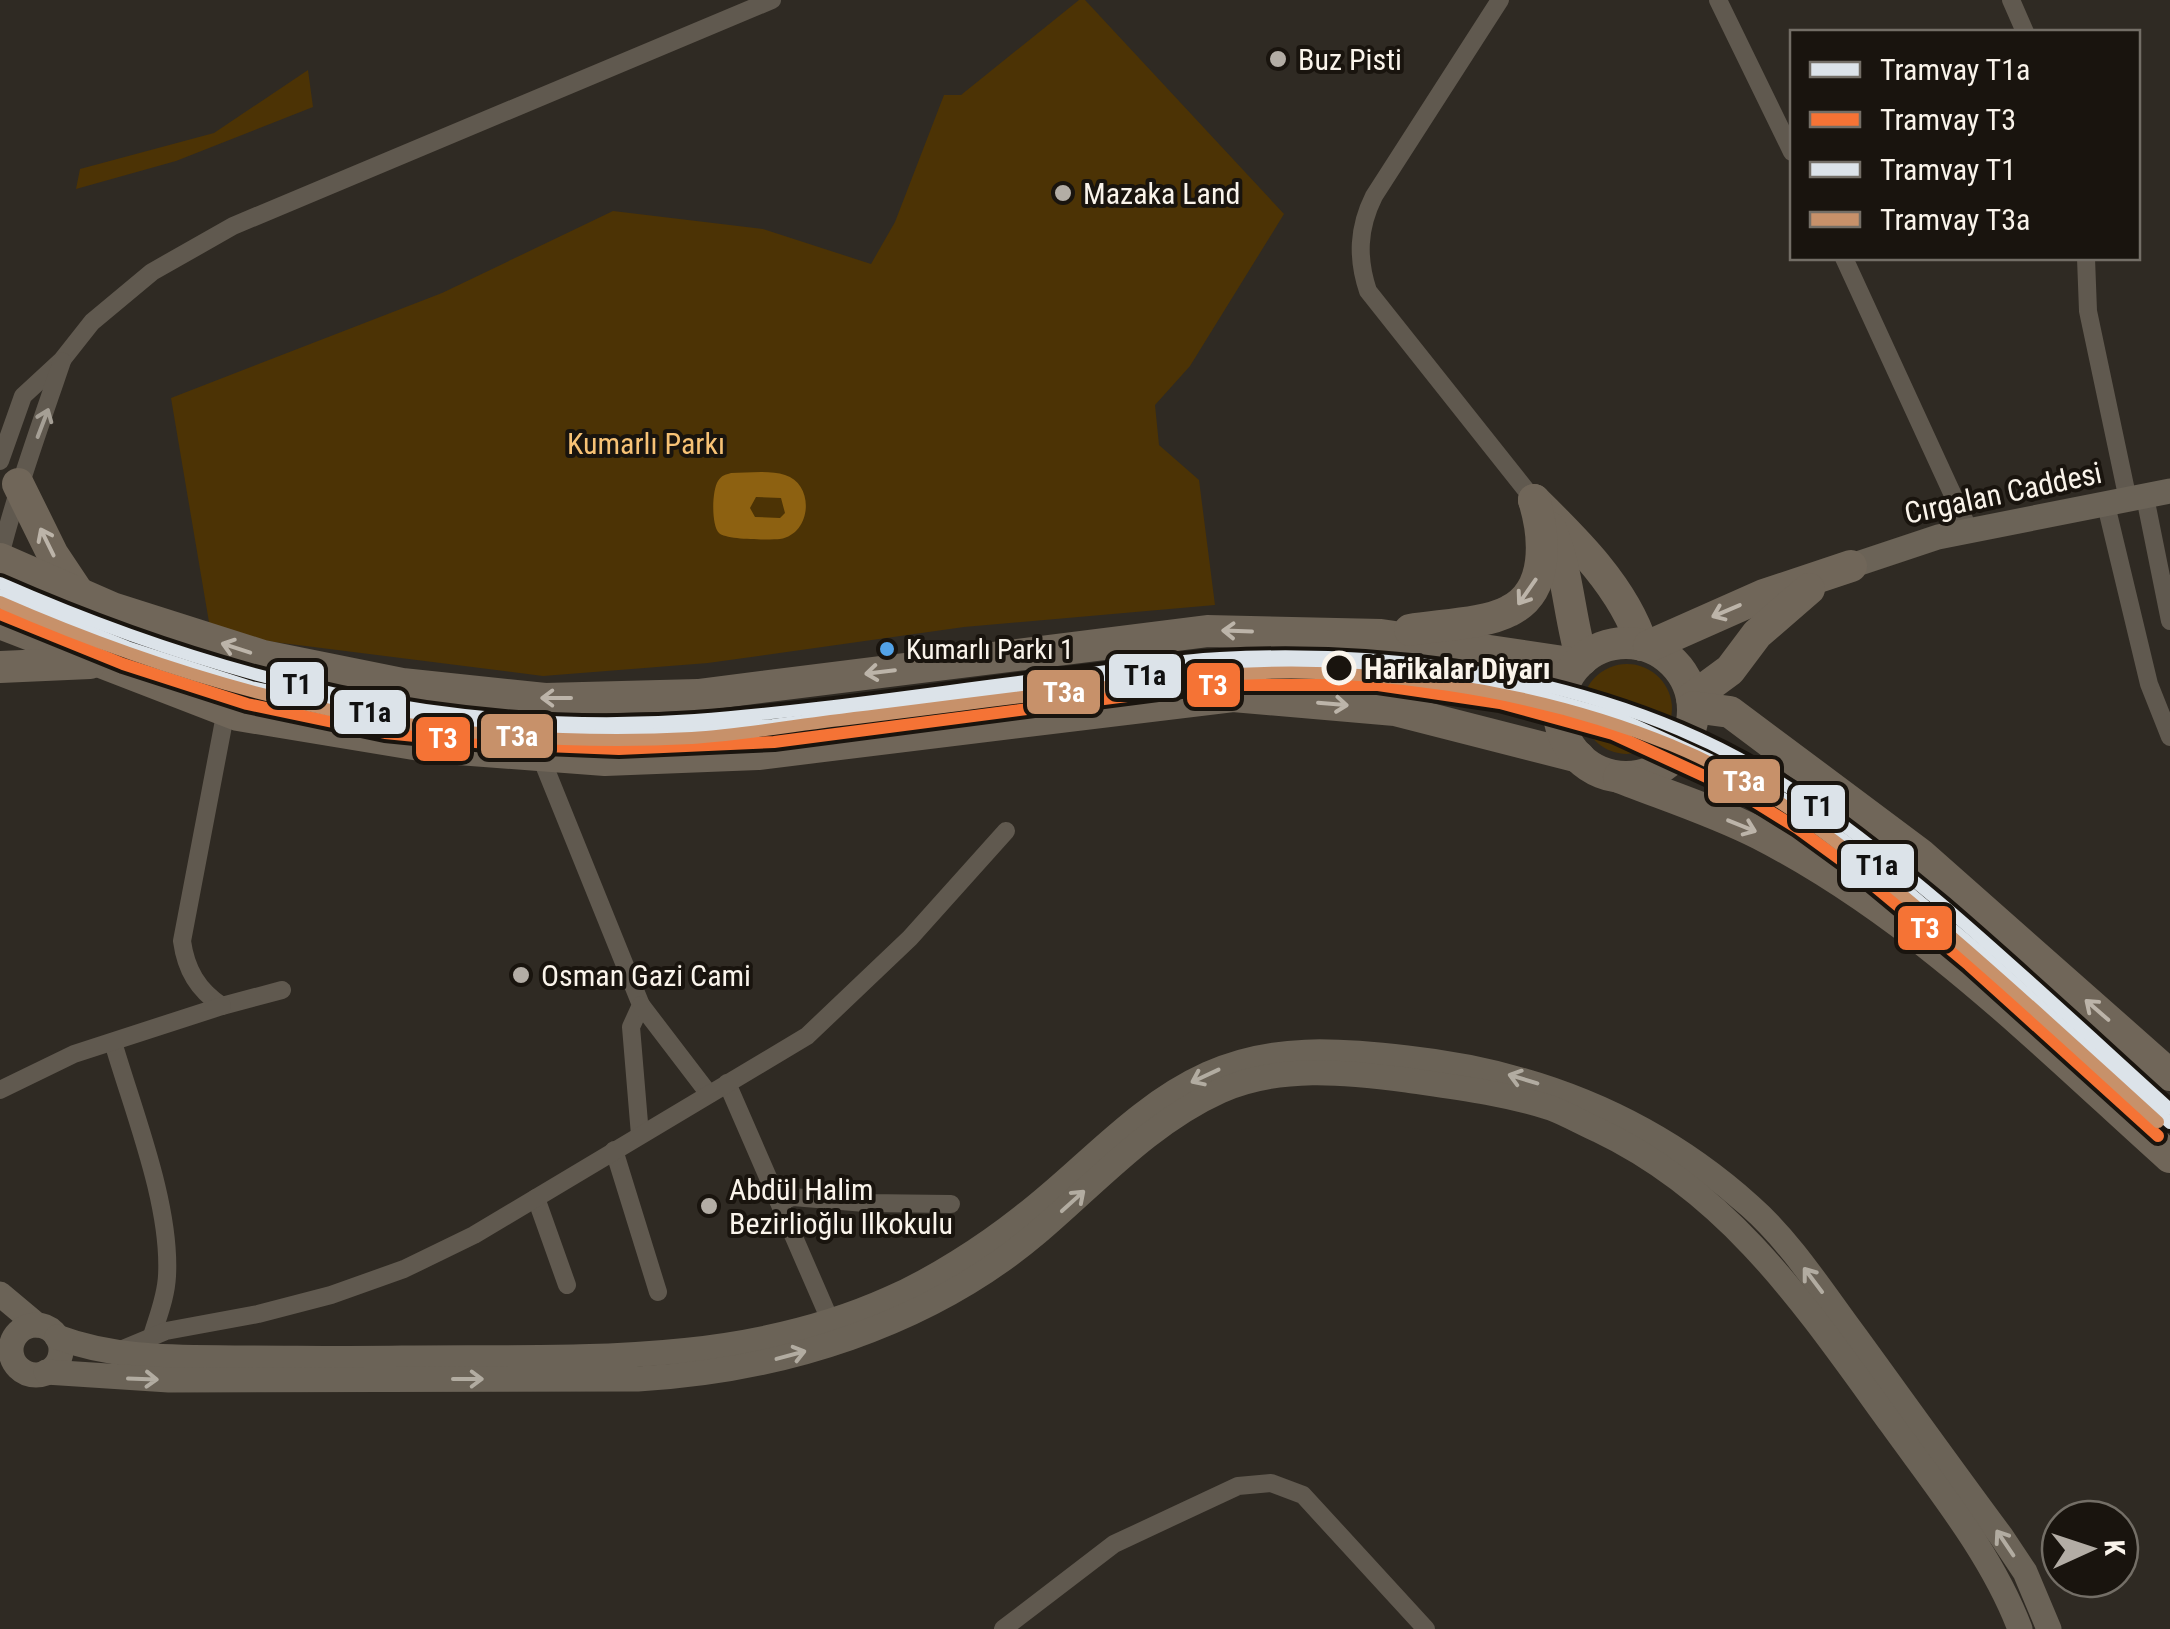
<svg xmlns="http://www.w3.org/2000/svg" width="2170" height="1629" font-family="'Roboto Condensed',sans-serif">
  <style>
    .green { fill: #4c3305 }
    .water { fill: #8d6111; fill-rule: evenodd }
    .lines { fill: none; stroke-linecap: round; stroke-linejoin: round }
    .street { stroke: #60594f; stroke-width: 18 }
    .secondary { stroke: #6b6357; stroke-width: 25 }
    .highway { stroke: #706659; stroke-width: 32 }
    .tram-1-casing { stroke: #19140e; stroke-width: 20 }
    .tram-2-casing { stroke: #19140e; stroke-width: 20 }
    .tram-3-casing { stroke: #19140e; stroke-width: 20 }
    .tram-4-casing { stroke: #19140e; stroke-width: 20 }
    .tram-1 { stroke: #dce3e9; stroke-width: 12 }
    .tram-2 { stroke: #f57335; stroke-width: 12 }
    .tram-3 { stroke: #dce3e9; stroke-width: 12 }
    .tram-4 { stroke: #c7916a; stroke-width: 12 }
    .oneway { stroke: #a59f95 }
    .oneway2 { stroke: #bcb4a9 }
    .oneway3 { stroke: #b2aca1 }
    .poi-dot { fill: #b3ada5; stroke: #19140e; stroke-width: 4 }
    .bus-dot { fill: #53a3e8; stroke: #19140e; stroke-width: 4 }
    .stop-dot { fill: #19140e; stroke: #faf4eb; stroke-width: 5 }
    .labels { text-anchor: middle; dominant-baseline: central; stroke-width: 8; stroke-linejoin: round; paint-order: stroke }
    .bus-label { font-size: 28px; fill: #faf4eb; stroke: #19140e; text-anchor: start }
    .poi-label { font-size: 30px; fill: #faf4eb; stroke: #19140e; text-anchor: start }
    .park-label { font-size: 30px; fill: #f7c275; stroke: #19140e }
    .street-label { font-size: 30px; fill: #faf4eb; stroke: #19140e }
    .stop-label { font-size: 30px; font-weight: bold; fill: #faf4eb; stroke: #19140e; text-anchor: start }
    .line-badge { stroke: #19140e; stroke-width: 4 }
    .badge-label { font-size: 28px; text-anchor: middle; font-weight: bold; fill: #fff }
    .pale-badge-label { font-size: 28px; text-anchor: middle; font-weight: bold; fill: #111 }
  </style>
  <rect width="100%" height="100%" fill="#2f2a23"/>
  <g class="green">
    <polygon points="1079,0 1085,0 1284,214 1190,366 1155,405 1159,445 1199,480 1215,605 964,627 708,663 543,676 211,634 171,398 442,293 613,211 763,229 871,264 895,222 944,95 961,95"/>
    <polygon points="308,70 313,107 176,161 76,189 80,169 214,133"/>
    <circle cx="1627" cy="709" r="45"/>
  </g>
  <path class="water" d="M731 473C747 473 770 470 785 475 815 484 812 534 780 539 770 540 726 540 719 533 711 525 712 490 718 481 722 475 725 475 731 473ZM756 497 781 498 785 513 780 518 755 517 750 508Z"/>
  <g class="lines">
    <g class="street">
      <path d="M1500 0 1374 196C1358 228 1357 258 1368 291L1534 500"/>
      <polyline points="1718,0 1792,152"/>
      <polyline points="2011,0 2025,32"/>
      <polyline points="1844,258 1969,530"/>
      <polyline points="2086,258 2088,311 2128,500"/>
      <polyline points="0,461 23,396 62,360 92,322 152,272 233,226 772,0"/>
      <polyline points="2145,497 2170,621"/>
      <polyline points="2106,505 2149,684 2170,737"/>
      <path d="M0 556C17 489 40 426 62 361"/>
      <path d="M226 710 182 941C186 970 198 990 222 1006L282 990"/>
      <polyline points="540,755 641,1005 631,1027 640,1135"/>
      <polyline points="641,1005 709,1094"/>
      <path d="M113 1042C133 1111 171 1204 167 1276 166 1297 158 1316 152 1336"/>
      <polyline points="727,1083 830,1320"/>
      <polyline points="0,1090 74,1054 222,1006"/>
      <polyline points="614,1150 658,1292"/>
      <polyline points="536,1198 567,1285"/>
      <polyline points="779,1202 793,1197 865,1203 951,1204"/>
      <polyline points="118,1351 166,1331 258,1314 331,1295 404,1269 474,1235 807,1036 910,938 1006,831"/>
      <polyline points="1003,1629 1114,1544 1238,1486 1271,1483 1303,1495 1426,1629"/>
    </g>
    <g class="secondary">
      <polyline points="1851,566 1938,537 2170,491"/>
      <polyline points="0,1294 37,1325"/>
      <circle cx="36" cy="1350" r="25"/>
      <path d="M57 1337C118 1360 181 1357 245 1358 298 1358 350 1359 402 1358 566 1356 735 1368 889 1299 933 1280 984 1247 1022 1217 1085 1169 1135 1107 1208 1074 1271 1045 1339 1050 1407 1058 1536 1072 1652 1118 1750 1206 1791 1242 1823 1293 1856 1337 1904 1403 1952 1470 2001 1536L2025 1572 2049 1629"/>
      <path d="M46 1372 169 1380 638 1379C780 1371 927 1326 1037 1233 1095 1184 1149 1123 1220 1091 1279 1065 1345 1072 1407 1080 1455 1087 1504 1093 1551 1108 1567 1114 1582 1123 1598 1130 1732 1194 1807 1308 1892 1425 1938 1489 1992 1555 2020 1629"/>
    </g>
    <g class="highway">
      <polyline points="18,484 53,555 81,597"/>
      <path d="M1534 500C1576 541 1624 588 1642 645"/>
      <path d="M1550 528C1568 569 1569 617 1582 660"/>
      <polyline points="0,559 112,608 263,656 402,684 545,699 698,695 1207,631 1381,635 1577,664"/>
      <polyline points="0,623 238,715 432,747 605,760 758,754 1233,696 1395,710 1579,757"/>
      <path d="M1410 630C1438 625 1485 624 1509 611 1550 591 1545 536 1534 500"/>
      <circle cx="1626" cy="710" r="67"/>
      <polyline points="1649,646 1764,595 1851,566"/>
      <polyline points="0,667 90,663"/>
      <polyline points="1692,698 1730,670 1757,634 1809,589"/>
      <polyline points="1693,707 1730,712 1920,854 2170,1075"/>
      <path d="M1619 777C1665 795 1715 811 1760 834 1916 914 2041 1041 2170 1157"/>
    </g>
    <g class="tram-1-casing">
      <polyline id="tram-1" points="0,595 130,648 251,687 389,716 497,727 618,732 773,725 1211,667 1379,668 1504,686 1619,718 1747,777 1807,813 1867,857 1980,952 2170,1123"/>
    </g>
    <g class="tram-2-casing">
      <polyline id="tram-2" points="0,614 123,664 247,704 385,733 496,744 619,749 774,742 1212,685 1378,685 1500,703 1613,734 1739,792 1797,828 1856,871 1969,965 2158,1136"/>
    </g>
    <g class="tram-3-casing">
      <path id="tram-3" d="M0 583C221 680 452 738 695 720 828 710 960 688 1092 673 1134 668 1177 660 1220 658 1374 650 1538 670 1680 730 1782 773 1860 835 1943 905 2020 971 2095 1041 2170 1109"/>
    </g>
    <g class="tram-4-casing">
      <path id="tram-4" d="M0 602C224 700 446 751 692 738 738 735 785 727 831 721 958 706 1086 687 1213 676 1360 663 1536 689 1671 745 1771 786 1851 851 1932 920 2009 985 2083 1054 2158 1122"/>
    </g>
    <use href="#tram-1" class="tram-1"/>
    <use href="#tram-2" class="tram-2"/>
    <use href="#tram-3" class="tram-3"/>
    <use href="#tram-4" class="tram-4"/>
  </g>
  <defs><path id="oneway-shaft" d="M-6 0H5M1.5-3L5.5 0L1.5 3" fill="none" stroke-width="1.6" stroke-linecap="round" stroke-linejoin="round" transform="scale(2.5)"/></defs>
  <use class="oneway" href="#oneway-shaft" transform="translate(43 423) rotate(-69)"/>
  <g class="oneway2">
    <use href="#oneway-shaft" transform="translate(47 542) rotate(-116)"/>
    <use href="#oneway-shaft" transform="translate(1527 592) rotate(125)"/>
    <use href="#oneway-shaft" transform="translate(1726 611) rotate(157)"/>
    <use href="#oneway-shaft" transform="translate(1237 631) rotate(-178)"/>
    <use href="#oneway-shaft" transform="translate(236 648) rotate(-162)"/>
    <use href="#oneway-shaft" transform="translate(880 672) rotate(173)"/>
    <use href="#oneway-shaft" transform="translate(556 698) rotate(-180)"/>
    <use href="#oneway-shaft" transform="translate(1333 704) rotate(5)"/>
    <use href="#oneway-shaft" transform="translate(1742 826) rotate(22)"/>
    <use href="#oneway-shaft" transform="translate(2097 1010) rotate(-139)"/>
  </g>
  <g class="oneway3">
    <use href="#oneway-shaft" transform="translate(1205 1076) rotate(155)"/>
    <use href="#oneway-shaft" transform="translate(1523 1079) rotate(-163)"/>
    <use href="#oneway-shaft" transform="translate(1073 1201) rotate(-42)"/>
    <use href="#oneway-shaft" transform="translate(1813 1280) rotate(-127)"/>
    <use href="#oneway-shaft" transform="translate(791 1355) rotate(-15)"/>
    <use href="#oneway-shaft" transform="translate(143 1379) rotate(2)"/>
    <use href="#oneway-shaft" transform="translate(468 1379)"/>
    <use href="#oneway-shaft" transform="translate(2005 1543) rotate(-124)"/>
  </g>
  <g class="poi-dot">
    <circle cx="1278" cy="59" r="10"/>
    <circle cx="1063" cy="193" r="10"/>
    <circle cx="521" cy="975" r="10"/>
    <circle cx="709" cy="1206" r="10"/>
  </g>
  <circle class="bus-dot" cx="887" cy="649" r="9"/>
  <circle class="stop-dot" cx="1339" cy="668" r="15"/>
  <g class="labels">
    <g class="bus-label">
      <text x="906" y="649">Kumarlı Parkı 1</text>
    </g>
    <g class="poi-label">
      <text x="1298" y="59">Buz Pisti</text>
      <text x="1083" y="193">Mazaka Land</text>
      <text x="541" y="975">Osman Gazi Cami</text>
      <text x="729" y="1189">Abdül Halim<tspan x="729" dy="34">Bezirlioğlu Ilkokulu</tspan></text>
    </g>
    <g class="park-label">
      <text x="646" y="443">Kumarlı Parkı</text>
    </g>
    <g class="street-label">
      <text transform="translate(2003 493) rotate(-12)">Cırgalan Caddesi</text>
    </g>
    <g class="stop-label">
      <text x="1364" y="668">Harikalar Diyarı</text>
    </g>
  </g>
  <g class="line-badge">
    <rect x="1107" y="652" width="76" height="48" rx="10" fill="#dce3e9"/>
    <rect x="268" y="660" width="58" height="48" rx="10" fill="#dce3e9"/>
    <rect x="1185" y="661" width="57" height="48" rx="10" fill="#f57335"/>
    <rect x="1025" y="668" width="77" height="48" rx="10" fill="#c7916a"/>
    <rect x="332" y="688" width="76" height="48" rx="10" fill="#dce3e9"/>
    <rect x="479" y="712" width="76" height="48" rx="10" fill="#c7916a"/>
    <rect x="414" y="715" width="58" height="48" rx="10" fill="#f57335"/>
    <rect x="1706" y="757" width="76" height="48" rx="10" fill="#c7916a"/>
    <rect x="1789" y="783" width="58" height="48" rx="10" fill="#dce3e9"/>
    <rect x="1839" y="842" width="77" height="48" rx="10" fill="#dce3e9"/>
    <rect x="1896" y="904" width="58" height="48" rx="10" fill="#f57335"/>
  </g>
  <g class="badge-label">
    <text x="1213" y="695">T3</text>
    <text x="1064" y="702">T3a</text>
    <text x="517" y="746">T3a</text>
    <text x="443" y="748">T3</text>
    <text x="1744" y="791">T3a</text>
    <text x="1925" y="938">T3</text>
  </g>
  <g class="pale-badge-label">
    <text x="1145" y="685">T1a</text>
    <text x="297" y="694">T1</text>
    <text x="370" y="722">T1a</text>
    <text x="1818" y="816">T1</text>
    <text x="1877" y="875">T1a</text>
  </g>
  <rect x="1790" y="30" width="350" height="230" fill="#19140e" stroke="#736e66" stroke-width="2.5"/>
  <rect x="1810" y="62" width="50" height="15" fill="#dce3e9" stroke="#736e66" stroke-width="2.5"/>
  <text x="1880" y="80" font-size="30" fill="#faf4eb">Tramvay T1a</text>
  <rect x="1810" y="112" width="50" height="15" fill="#f57335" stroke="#736e66" stroke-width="2.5"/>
  <text x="1880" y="130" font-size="30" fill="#faf4eb">Tramvay T3</text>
  <rect x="1810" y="162" width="50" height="15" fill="#dce3e9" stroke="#736e66" stroke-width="2.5"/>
  <text x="1880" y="180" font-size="30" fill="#faf4eb">Tramvay T1</text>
  <rect x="1810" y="212" width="50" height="15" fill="#c7916a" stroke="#736e66" stroke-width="2.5"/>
  <text x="1880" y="230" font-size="30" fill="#faf4eb">Tramvay T3a</text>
  <g transform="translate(2090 1549) rotate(87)"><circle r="48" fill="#19140e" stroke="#736e66" stroke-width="2.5"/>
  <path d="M0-8L18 38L0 25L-18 38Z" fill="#b3ada5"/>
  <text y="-15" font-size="28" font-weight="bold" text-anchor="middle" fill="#faf4eb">K</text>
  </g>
</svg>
